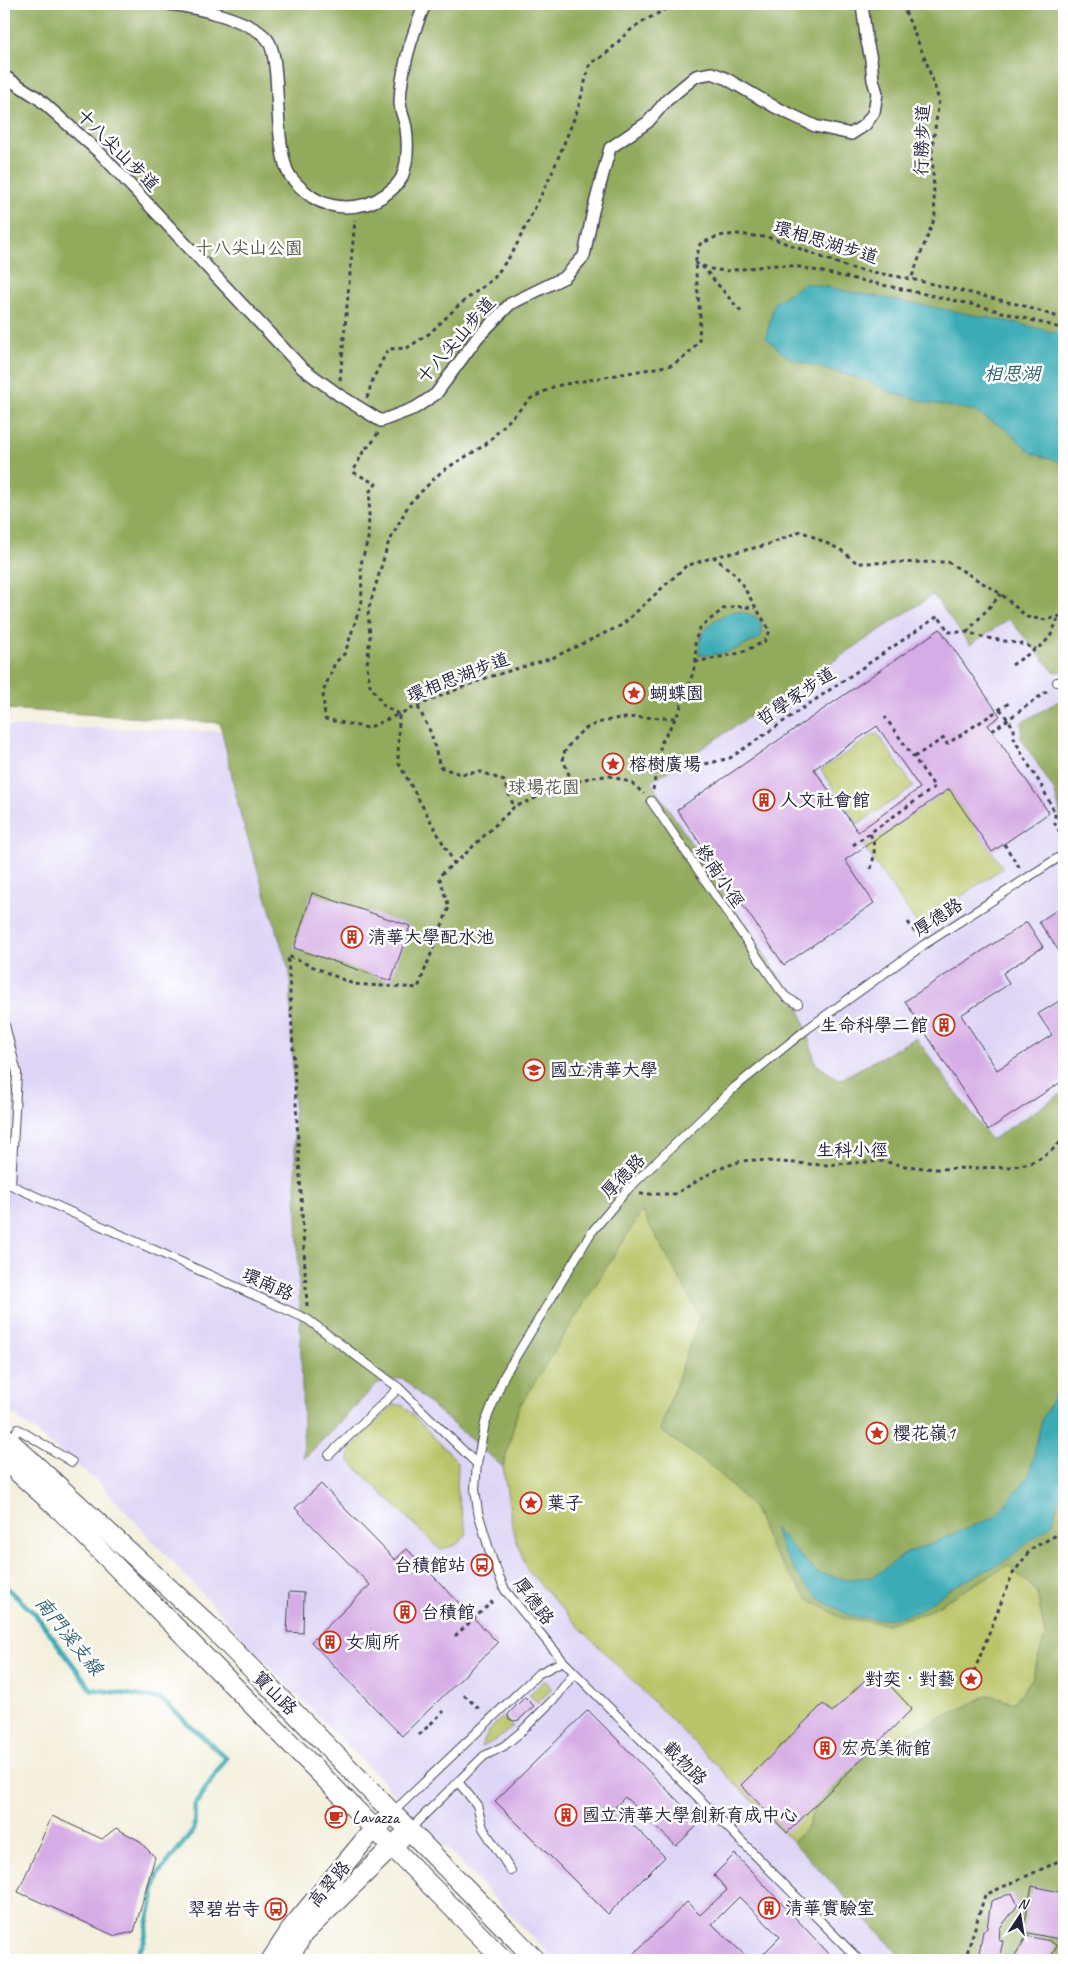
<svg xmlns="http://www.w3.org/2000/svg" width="1068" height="1964" font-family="Caveat,'LXGW WenKai TC',sans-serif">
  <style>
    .built { fill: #ded5f6 }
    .green { fill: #b9c567; stroke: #6e7451 }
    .forest { fill: #92aa5c; stroke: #5a664c }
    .water { fill: #3bacb6; stroke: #2e6778 }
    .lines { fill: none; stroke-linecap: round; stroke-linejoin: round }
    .stream { stroke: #3bacb6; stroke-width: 5 }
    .building { fill: #d5ace5; fill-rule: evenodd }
    .service-casing { stroke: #424153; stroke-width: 10 }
    .pedestrian-casing { stroke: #424153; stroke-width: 14 }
    .tertiary-casing { stroke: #424153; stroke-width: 21 }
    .path { stroke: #424153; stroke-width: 3; stroke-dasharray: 4 4; stroke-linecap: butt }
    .service { stroke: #fff; stroke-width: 8 }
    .pedestrian { stroke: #fff; stroke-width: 11 }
    .tertiary { stroke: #fff; stroke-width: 19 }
    .labels { text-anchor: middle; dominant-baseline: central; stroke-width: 5; stroke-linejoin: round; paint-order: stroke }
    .street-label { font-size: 18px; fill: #22223b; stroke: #fff }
    .park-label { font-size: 18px; fill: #575b4a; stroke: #fff }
    .poi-label { font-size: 18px; fill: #22223b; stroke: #fff; text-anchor: start }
    .water-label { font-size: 19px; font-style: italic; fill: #2d6072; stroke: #fff }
  </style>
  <rect width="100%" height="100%" fill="#fff"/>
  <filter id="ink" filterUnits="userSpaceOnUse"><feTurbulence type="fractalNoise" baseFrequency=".02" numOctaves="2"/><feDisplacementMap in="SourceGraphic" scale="10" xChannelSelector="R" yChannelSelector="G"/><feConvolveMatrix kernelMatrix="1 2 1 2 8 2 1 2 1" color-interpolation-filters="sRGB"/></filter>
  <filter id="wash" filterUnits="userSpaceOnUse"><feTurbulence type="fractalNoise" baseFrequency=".0096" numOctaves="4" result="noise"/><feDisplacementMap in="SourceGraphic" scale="20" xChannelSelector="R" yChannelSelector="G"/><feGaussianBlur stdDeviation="1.12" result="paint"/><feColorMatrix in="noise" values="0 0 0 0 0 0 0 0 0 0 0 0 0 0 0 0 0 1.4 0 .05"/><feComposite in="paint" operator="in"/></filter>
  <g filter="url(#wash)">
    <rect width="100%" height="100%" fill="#f4f0de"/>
    <polygon class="built" points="1064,4 1064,1960 554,1960 353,1751 281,1679 100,1484 4,1407 4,726 303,733"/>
    <g class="green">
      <polygon points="877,733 914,787 858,824 821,770"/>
      <polygon points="949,789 1003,868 918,925 864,847"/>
      <path d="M642 1210 700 1316 660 1430 716 1470 754 1509 771 1549 925 1613 1008 1565 1037 1591 1045 1636 1032 1679 1014 1703 988 1695C936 1723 880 1744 824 1766L809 1824 793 1842 579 1627 527 1570 513 1530 503 1467 518 1409 540 1372Z"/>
      <polygon points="392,1405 403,1405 458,1462 457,1493 467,1534 458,1544 440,1550 349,1461 350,1449"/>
      <polygon points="546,1681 551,1688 550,1691 537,1703 529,1695 542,1682"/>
      <polygon points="503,1717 513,1726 498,1739 481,1747 490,1729"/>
    </g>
    <g class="forest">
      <path d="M4 4H1064V671L1054 672 1009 619 970 645 933 595 651 782 800 1009 816 1064 839 1080 916 1038 991 1140 1064 1092V1960H891L898 1953 793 1842 809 1824 824 1766C879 1744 936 1723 988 1695L1014 1703 1032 1679 1045 1636 1037 1591 1008 1565 925 1613 887 1624 842 1618 808 1599 771 1549 754 1509 716 1470 660 1430 700 1316 642 1211 518 1409 503 1467 434 1408 402 1378 378 1383 304 1459 290 973 241 817 220 723 4 709Z"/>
      <polygon points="1064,698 1064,828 1060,822 1059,808 1054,790 1021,738 1022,722"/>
    </g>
    <g class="water">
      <polygon points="805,283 1016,323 1064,335 1064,463 1032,453 1004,428 971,410 930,403 890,392 867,381 789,358 766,338 774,303"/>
      <path d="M735 611C750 613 767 618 761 637 742 649 721 656 699 655 699 628 711 620 735 611Z"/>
      <polygon points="1064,1387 1064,1478 1052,1524 1006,1560 953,1587 918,1611 895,1618 875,1619 851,1616 823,1601 804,1584 784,1553 774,1528 816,1572 843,1579 873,1577 905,1554 995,1517 1029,1476 1042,1419 1055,1394"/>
    </g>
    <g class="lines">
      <polyline class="stream" points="4,1585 36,1615 91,1689 161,1699 226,1758 195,1805 194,1830 158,1874 144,1942 135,1960"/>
    </g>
    <g id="blocks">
      <g class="building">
        <path d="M940 629 1000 716 988 725 1049 813 992 852 949 789 845 860 874 903 784 965 677 810ZM877 726 920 788 858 832 814 769Z"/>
        <polygon points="312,893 410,926 391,981 294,948"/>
        <polygon points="1064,905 1064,948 1059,951 1039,922"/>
        <polygon points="1027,922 1043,947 1003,973 1009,984 961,1015 997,1070 1052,1035 1038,1014 1064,998 1064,1080 988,1130 905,1001"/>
        <polygon points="321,1484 395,1560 407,1549 498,1643 402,1736 311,1642 370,1585 295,1508"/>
        <polygon points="289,1592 304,1593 303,1633 287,1632"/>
        <polygon points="869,1676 877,1683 883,1678 912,1709 787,1833 741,1785 823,1704 832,1712"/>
        <polygon points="525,1697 534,1706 519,1720 514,1721 509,1719 508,1715 511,1711"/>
        <polygon points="588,1710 700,1823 676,1846 625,1797 615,1807 665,1857 608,1914 495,1801"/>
        <polygon points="52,1816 102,1839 116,1828 138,1840 155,1857 134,1932 115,1936 18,1892"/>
        <polygon points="735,1854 835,1960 757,1960 780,1937 739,1897 712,1924 750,1960 631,1960 629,1958 687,1902 700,1915 727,1890 714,1875"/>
        <polygon points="1032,1886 1064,1893 1064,1913 1059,1939 1023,1932"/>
        <polygon points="1012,1893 1018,1905 1000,1928 999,1940 1003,1941 999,1960 980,1960 979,1953 983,1931 987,1928 991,1901"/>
        <polygon points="1027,1936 1050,1941 1057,1946 1052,1955 1061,1958 1063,1960 1012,1960"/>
      </g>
    </g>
  </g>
  <g filter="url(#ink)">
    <use href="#blocks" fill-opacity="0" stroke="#424153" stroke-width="1"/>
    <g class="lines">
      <g class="service-casing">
        <g id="service">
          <polyline points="1057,682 1064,683"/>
          <polyline points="651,801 780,990 786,997 798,1004"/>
          <polyline points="4,1021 17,1073 11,1185"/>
          <polyline points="4,1182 307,1319 399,1388 477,1464"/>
          <polyline points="11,1441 18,1429 72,1462"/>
          <polyline points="329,1455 399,1388"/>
          <polyline points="458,1782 477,1805 483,1828 511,1871"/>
          <polyline points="393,1812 538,1674 563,1661"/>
          <polyline points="410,1829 484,1756 504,1746 521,1732 557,1696 574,1673"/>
          <polyline points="859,1960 563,1661 505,1590 492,1559 478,1512 475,1488 477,1464 485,1423 504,1376 591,1233 627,1190 735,1087 807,1029 925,944 1064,854"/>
        </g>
      </g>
      <g class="pedestrian-casing">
        <g id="pedestrian">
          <path d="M169 4C194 7 250 19 267 39 274 48 275 65 276 76 278 101 278 147 287 170 291 180 304 191 312 197 329 208 348 209 367 204 379 200 396 189 402 177 408 162 408 143 406 128 405 120 400 111 400 102 401 68 412 35 425 4"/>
          <polyline points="4,76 38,98 101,154 302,368 339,395 381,421 415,408 436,394 477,338 510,304 565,277 584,256 593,211 610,148 648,122 667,100 696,76 712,73 725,78 775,107 815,126 851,134 865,125 874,112 877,93 873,80 871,59 866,37 862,4"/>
        </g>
      </g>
      <g class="tertiary-casing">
        <g id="tertiary">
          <polyline points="4,1436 210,1626 536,1960"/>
          <polyline points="4,1460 62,1512 504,1960"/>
          <polyline points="271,1960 294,1925 368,1836 383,1822"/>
          <polyline points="288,1960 303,1934 401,1838"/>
        </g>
      </g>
      <g class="path">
        <polyline points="902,4 926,61 939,100 932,150 935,217 911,279"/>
        <polyline points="695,263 711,269 726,271 773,265 795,266 980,306 1064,329"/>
        <polyline points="702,266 743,314"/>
        <polyline points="1064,319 1021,305 911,279 850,268 772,238 737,234 718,236 700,244 695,263 700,316 699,341 686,356 672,365 555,386 530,399 485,445 442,471 409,504 388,544 368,611 370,636 367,666 370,685 384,706 399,714 450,692 486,678 552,658 622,625 686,566 714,557 767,545 801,531 841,550 857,563 948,562 1001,594 1027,617 1046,620 1064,615"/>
        <polyline points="340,380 355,220"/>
        <path d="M367 398 373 379 388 349 407 348 430 333 459 305 494 278 513 252 552 173 578 109 590 63C611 55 618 38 636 26 648 17 662 13 673 4"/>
        <polyline points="378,433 370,446 365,448 353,472 376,484 370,491 368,539 361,564 362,601 345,653 335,663 323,692 325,719 368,728 399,714 398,762 454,863"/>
        <polyline points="967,632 1001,594"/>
        <polyline points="696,662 695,641 700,628 723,609 736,606 755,608"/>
        <polyline points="1012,665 1042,645 1050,637 1058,619"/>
        <polyline points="418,707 431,733 440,767 460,774 482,772 504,781 514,807"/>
        <polyline points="1000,709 1014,728 1014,738 1023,756 1040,783 1055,813 1055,824 1064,839"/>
        <polyline points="992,731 1050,689"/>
        <polyline points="914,757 944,738 947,744 1009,703"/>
        <path d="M658 758C670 759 679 763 690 764 703 766 717 761 730 758L938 616 949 632H967L982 637 1022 644 1036 649"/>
        <path d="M572 783 562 756C569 745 578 731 591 726 617 714 648 718 676 718L688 689 696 662 740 653 764 642 770 631 737 576 714 557"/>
        <polyline points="653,790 661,743 675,719"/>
        <path d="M870 834C877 847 874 858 870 872"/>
        <polyline points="1004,844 1021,870"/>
        <polyline points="853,845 935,787 885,717"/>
        <polyline points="908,922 917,935"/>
        <polyline points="640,1194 675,1194 716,1170 741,1161 752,1160 823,1165 882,1161 905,1166 935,1169 1009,1167 1030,1163 1042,1157 1056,1147 1064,1138"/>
        <polyline points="307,1306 288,956 353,984 418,988 449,907 439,876 462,857 514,807 572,783 592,777 610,776 632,783 644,794"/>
        <polyline points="455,1636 493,1601"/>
        <polyline points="971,1679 1012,1575 1031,1549 1064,1531"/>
        <polyline points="464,1695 481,1711"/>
        <polyline points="419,1735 444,1711"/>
        <polyline points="965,1960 985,1895 1053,1864 1064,1857"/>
      </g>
      <use href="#service" class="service"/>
      <use href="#pedestrian" class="pedestrian"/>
      <use href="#tertiary" class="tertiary"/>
    </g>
  </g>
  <defs>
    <g id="sight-ring" transform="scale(1.125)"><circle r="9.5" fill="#fff" stroke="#c8321e" stroke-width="1.5"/><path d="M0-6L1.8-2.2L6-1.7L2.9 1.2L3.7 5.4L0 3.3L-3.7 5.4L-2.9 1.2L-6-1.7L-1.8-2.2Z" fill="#c8321e"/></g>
    <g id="building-ring" transform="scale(1.125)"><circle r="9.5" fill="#fff" stroke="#c8321e" stroke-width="1.5"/><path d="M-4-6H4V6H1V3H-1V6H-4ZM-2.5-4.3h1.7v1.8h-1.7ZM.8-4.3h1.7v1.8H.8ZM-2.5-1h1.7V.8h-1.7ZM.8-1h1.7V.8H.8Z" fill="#c8321e"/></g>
    <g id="university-ring" transform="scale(1.125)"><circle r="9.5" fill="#fff" stroke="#c8321e" stroke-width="1.5"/><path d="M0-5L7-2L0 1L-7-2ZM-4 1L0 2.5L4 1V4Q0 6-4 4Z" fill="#c8321e"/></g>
    <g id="bus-ring" transform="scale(1.125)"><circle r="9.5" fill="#fff" stroke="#c8321e" stroke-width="1.5"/><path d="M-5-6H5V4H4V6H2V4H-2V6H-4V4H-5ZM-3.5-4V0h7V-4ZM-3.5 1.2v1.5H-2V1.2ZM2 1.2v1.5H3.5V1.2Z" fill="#c8321e"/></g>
    <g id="cafe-ring" transform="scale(1.125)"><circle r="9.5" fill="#fff" stroke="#c8321e" stroke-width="1.5"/><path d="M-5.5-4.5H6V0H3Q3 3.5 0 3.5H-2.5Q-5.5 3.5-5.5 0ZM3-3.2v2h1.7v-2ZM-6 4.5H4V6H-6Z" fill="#c8321e"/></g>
  </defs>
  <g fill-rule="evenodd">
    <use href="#sight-ring" x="634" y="693"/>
    <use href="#sight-ring" x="613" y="764"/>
    <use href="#building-ring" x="764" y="800"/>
    <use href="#building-ring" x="352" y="937"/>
    <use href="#building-ring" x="944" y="1025"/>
    <use href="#university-ring" x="534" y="1070"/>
    <use href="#sight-ring" x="877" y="1433"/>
    <use href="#sight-ring" x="531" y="1503"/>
    <use href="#bus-ring" x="482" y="1565"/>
    <use href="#building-ring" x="405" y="1612"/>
    <use href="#building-ring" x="330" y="1642"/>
    <use href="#sight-ring" x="971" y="1679"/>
    <use href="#building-ring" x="825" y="1748"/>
    <use href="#building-ring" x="566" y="1815"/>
    <use href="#cafe-ring" x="336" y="1817"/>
    <use href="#building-ring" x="769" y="1908"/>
    <use href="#bus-ring" x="276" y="1909"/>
  </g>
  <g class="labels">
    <g class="street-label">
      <text transform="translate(922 140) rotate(-88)">行勝步道</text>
      <text transform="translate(118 150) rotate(45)">十八尖山步道</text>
      <text transform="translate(826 242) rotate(17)">環相思湖步道</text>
      <text transform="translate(456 340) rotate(-49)">十八尖山步道</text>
      <text transform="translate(458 677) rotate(-21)">環相思湖步道</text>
      <text transform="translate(796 696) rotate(-34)">哲學家步道</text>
      <text transform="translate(720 876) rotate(56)">終南小徑</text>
      <text transform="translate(938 917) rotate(-33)">厚德路</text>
      <text x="852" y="1150">生科小徑</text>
      <text transform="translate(623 1176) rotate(-46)">厚德路</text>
      <text transform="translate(268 1284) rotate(24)">環南路</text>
      <text transform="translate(534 1601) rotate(53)">厚德路</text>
      <text transform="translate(275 1693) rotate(45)">寶山路</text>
      <text transform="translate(685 1763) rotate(45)">載物路</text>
      <text transform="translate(329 1884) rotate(-50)">高翠路</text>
    </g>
    <g class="park-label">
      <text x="249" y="248">十八尖山公園</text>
      <text x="544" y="787">球場花園</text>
    </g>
    <g class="poi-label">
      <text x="650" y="693">蝴蝶園</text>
      <text x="629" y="764">榕樹廣場</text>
      <text x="780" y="800">人文社會館</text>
      <text x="368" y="937">清華大學配水池</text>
      <text x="928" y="1025" text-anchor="end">生命科學二館</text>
      <text x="550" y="1070">國立清華大學</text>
      <text x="893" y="1433">櫻花嶺1</text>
      <text x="547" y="1503">葉子</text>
      <text x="466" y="1565" text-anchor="end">台積館站</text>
      <text x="421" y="1612">台積館</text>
      <text x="346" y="1642">女廁所</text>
      <text x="955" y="1679" text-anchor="end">對奕‧對藝</text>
      <text x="841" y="1748">宏亮美術館</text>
      <text x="582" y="1815">國立清華大學創新育成中心</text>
      <text x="352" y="1817">Lavazza</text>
      <text x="785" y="1908">清華實驗室</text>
      <text x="260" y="1909" text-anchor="end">翠碧岩寺</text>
    </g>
    <g class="water-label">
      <text x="1012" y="374">相思湖</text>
      <text transform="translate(69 1636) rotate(51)">南門溪支線</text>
    </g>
  </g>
  <rect width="1068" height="1964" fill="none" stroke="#fff" stroke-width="20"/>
  <g transform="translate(1020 1916) rotate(12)" stroke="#ffffff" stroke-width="4" paint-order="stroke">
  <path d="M0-4L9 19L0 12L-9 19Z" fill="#22223b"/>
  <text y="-8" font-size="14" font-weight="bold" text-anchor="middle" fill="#22223b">N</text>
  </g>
</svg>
